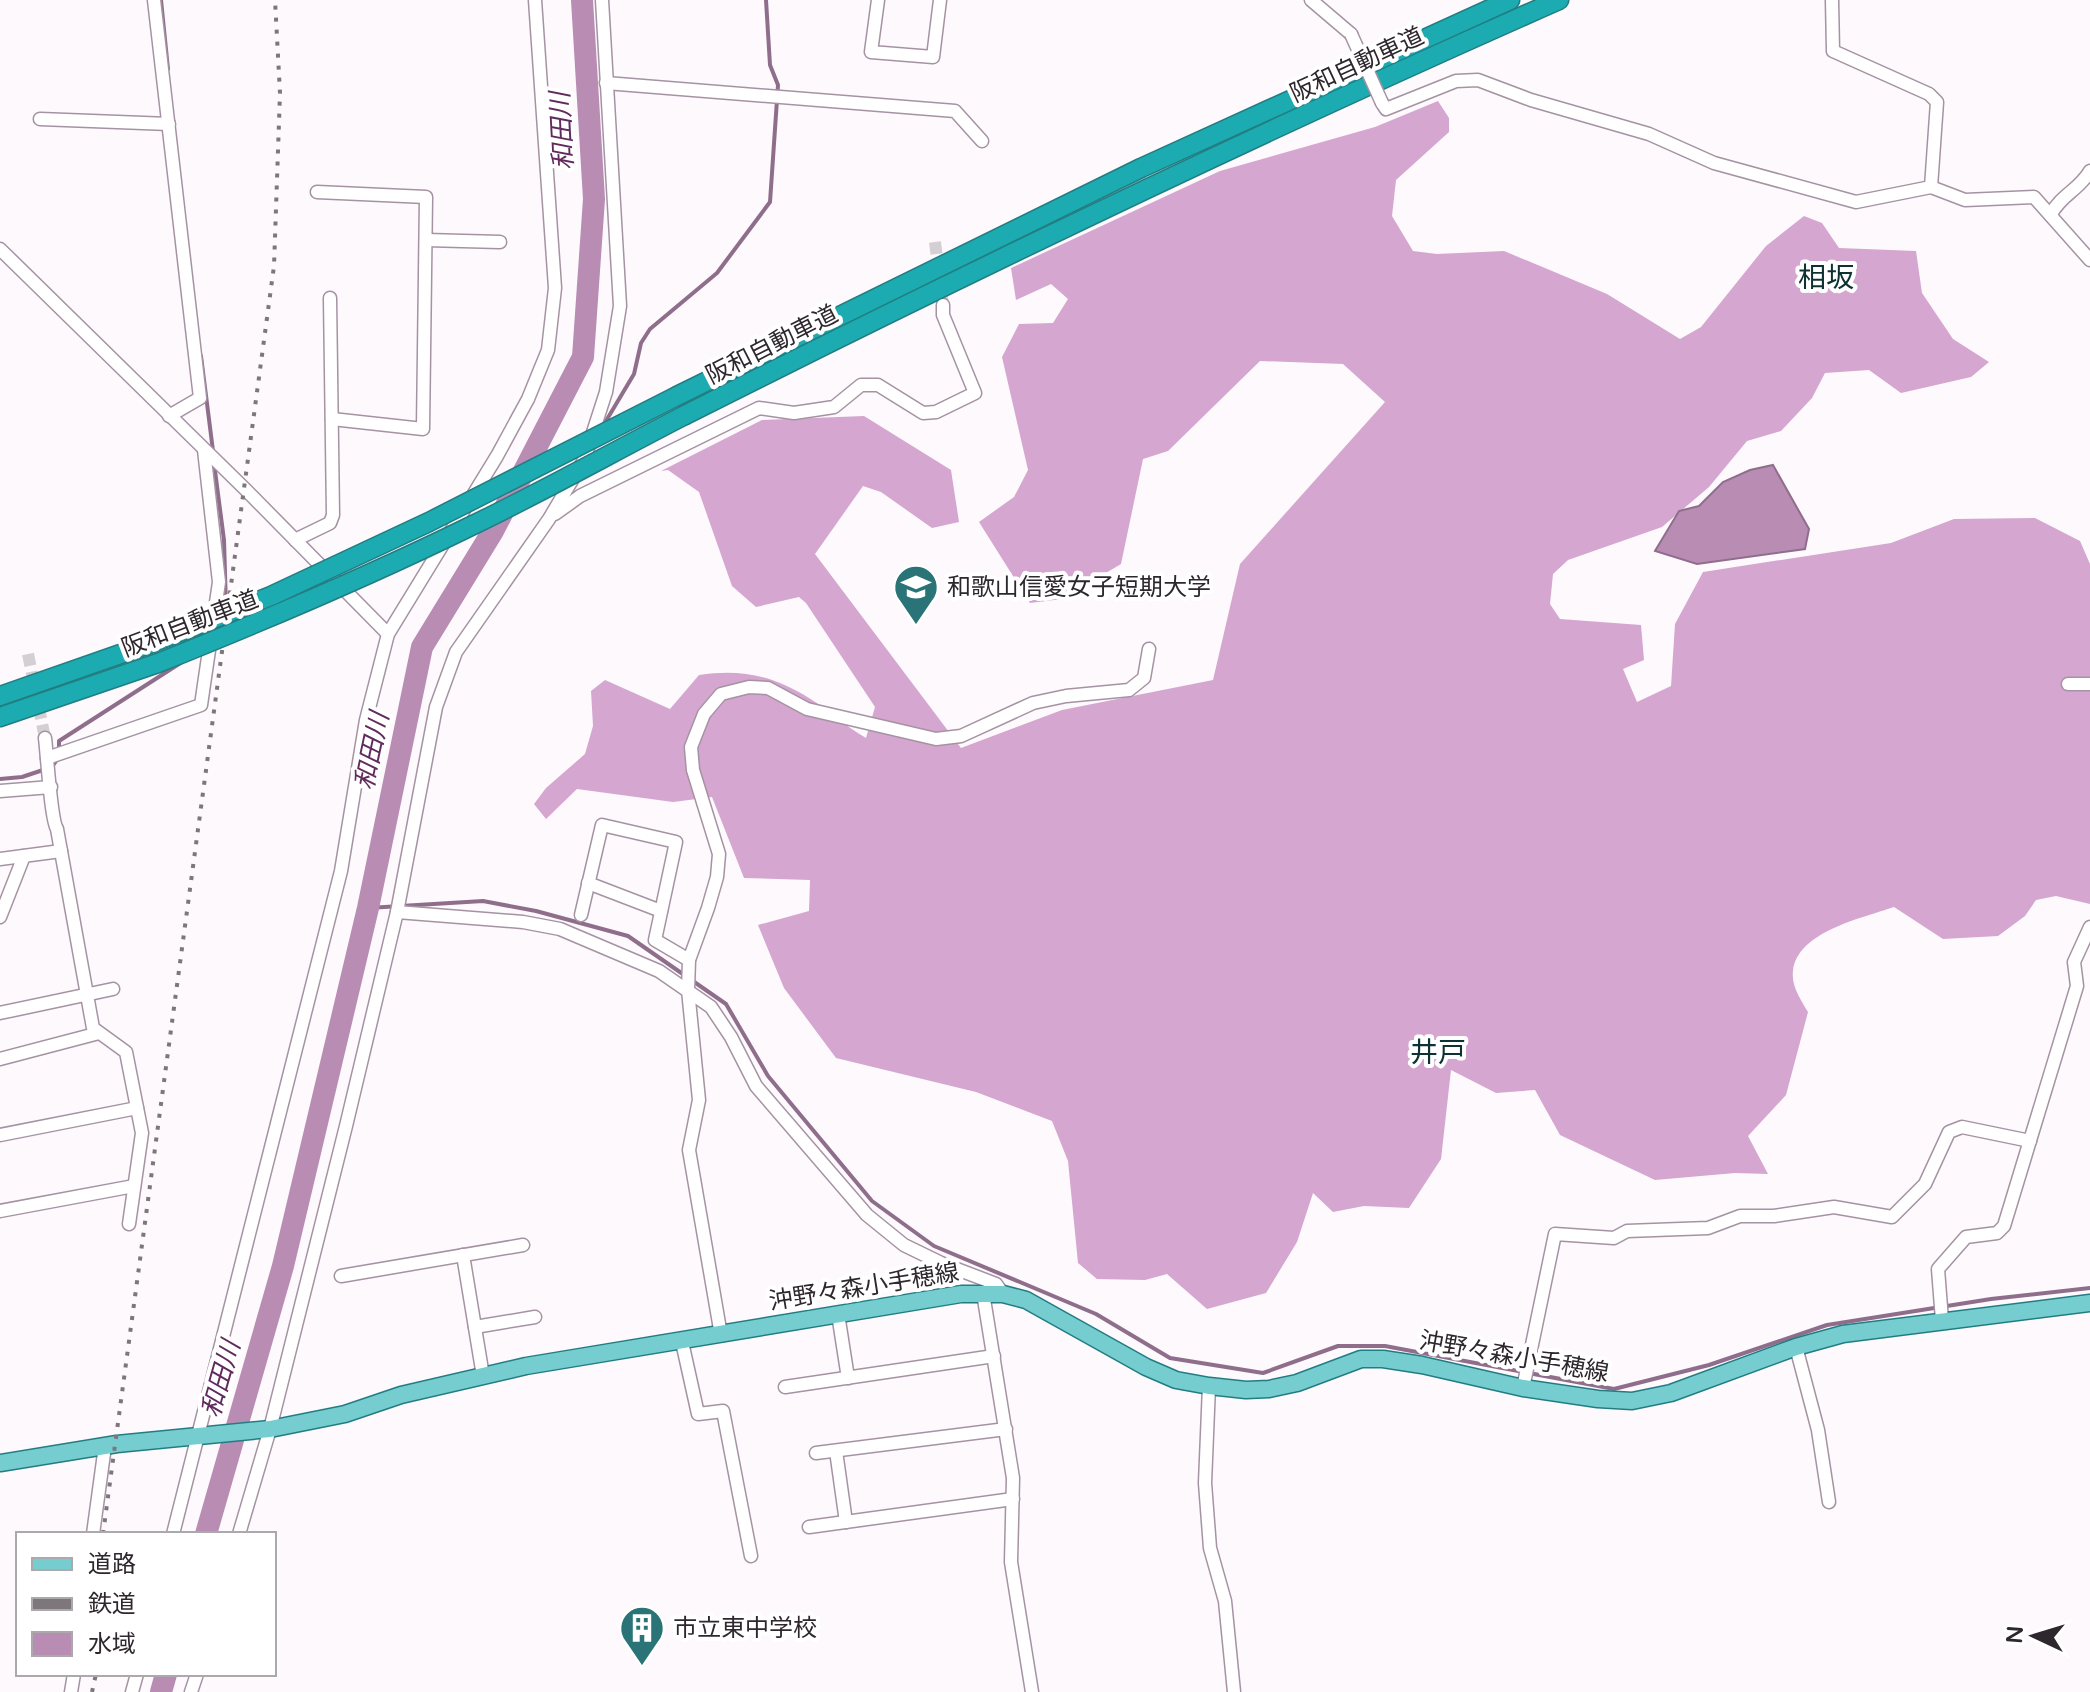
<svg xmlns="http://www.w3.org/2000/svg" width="2090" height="1692" font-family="'Varela Round','Noto Sans JP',sans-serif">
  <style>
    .forest { fill: #d4a6d0 }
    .water { fill: #b98cb4; stroke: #8f6e8c; stroke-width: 2 }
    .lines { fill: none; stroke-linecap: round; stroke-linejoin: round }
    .stream { stroke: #8f6e8c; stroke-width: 4 }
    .river { stroke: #b98cb4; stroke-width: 22 }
    .minor-tunnel { stroke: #d4cfd3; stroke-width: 12; stroke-dasharray: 12 6; stroke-linecap: butt }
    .minor-casing { stroke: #a593a3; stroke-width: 15 }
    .major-casing { stroke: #227d82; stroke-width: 19 }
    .highway-casing { stroke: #227d82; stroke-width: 21 }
    .minor { stroke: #fff; stroke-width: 12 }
    .major { stroke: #76cdd0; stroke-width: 16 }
    .highway { stroke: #1babb0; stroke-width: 18 }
    .rail { stroke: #7d777c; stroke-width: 4; stroke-dasharray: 4 8; stroke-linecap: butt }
    .minor-bridge-casing { stroke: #a593a3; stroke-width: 15; stroke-linecap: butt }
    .highway-bridge-casing { stroke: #227d82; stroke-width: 21; stroke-linecap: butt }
    .minor-bridge { stroke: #fff; stroke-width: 12 }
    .highway-bridge { stroke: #1babb0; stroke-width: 18 }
    .labels { text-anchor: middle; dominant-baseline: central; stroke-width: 8; stroke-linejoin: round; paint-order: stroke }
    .street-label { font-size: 24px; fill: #2e272d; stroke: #fff }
    .poi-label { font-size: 24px; fill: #2e272d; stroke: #fff; text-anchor: start }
    .water-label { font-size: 26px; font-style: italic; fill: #612a5e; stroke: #fff }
    .quarter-label { font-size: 28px; fill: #0e3133; stroke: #fff }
  </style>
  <rect width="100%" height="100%" fill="#fdf9fd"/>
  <path class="forest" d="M1438 101 1449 118V132L1396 180 1392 216 1413 251 1437 254 1504 251 1607 294 1680 339 1701 327 1766 246 1804 216 1822 223 1839 248 1916 251 1922 293 1953 339 1989 362 1971 377 1901 393 1869 370 1825 373 1812 398 1781 431 1747 441 1709 487 1662 527 1568 560 1553 574 1550 604 1560 619 1641 625 1644 660 1623 669 1637 702 1671 686 1675 624 1703 572 1891 543 1954 519 2035 518 2080 541 2090 564V904L2056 896 2036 900 2025 916 1998 936 1943 939 1894 907C1862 918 1797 932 1793 971 1791 986 1801 1000 1808 1012L1786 1095 1748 1136 1768 1174 1735 1173 1655 1180 1560 1135 1535 1090 1496 1093 1451 1070 1441 1159 1409 1208 1364 1206 1333 1212 1313 1193 1297 1242 1266 1293 1207 1309 1167 1274 1145 1280 1097 1279 1078 1263 1068 1161 1052 1121 976 1092 836 1058 784 988 758 925 809 911 810 880 744 878 712 797 673 802 577 789 546 819 534 804 546 788 585 754 593 726 591 691 605 680 670 709 699 675C741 669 772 675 809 698 829 710 846 727 866 738L875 707 806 603 799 597 756 607 732 586 699 492 668 470 661 471 762 420 864 416 951 470 959 522 932 528 881 492 863 486 815 554 961 748 1062 710 1213 680 1240 564 1385 402 1343 364 1260 361 1168 451 1143 459 1121 564 1062 599 1030 603 979 522 1014 497 1028 470 1002 357 1019 324 1053 323 1068 299 1051 284 1016 300 1011 268 1220 171 1375 127Z"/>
  <polygon class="water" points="1773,465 1809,529 1805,549 1697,564 1655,551 1679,511 1699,506 1723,482 1750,470"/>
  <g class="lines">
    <g class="stream">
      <polyline points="161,0 168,69"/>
      <polyline points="201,356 213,451"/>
      <polyline points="603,426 634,374 641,343 650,329 717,273 770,202 778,85 770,65 766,0"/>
      <polyline points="214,463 224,540 226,606"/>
      <polyline points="59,749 59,741 182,662"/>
      <polyline points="0,779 22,777 52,767 58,758"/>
      <polyline points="368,908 483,901 536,911 628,936 726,1004 768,1076 872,1201 934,1246 1096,1314 1170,1358 1263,1373 1338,1346 1385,1346 1614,1389 1709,1365 1827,1325 1991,1299 2090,1288"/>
    </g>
    <g class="river">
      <polyline points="206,1534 283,1266 368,908 422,647 493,531 583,357 594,199 582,0"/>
      <polyline points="161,1692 166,1674"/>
    </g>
    <g class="minor-tunnel">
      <polyline points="935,242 943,305"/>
      <polyline points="28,654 45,738"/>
    </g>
    <g class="minor-casing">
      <g id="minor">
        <polyline points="154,0 200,398 169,416"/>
        <polyline points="878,0 871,52 933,57 940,0"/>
        <polyline points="1311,0 1351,34"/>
        <polyline points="1832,0 1833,51 1929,94 1937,102 1931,187"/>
        <polyline points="606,83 955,111 982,141"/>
        <polyline points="1382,103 1386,109 1456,81 1478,80 1531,100 1649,134 1714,163 1856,202 1931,187 1965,200 2034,197 2090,260"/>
        <polyline points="40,119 169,124"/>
        <polyline points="317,192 426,197 423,429 332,419"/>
        <path d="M2051 214C2062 194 2079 190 2090 171"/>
        <polyline points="426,240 500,242"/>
        <polyline points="0,249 244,488 388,634"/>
        <polyline points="555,514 580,496 759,408 794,413 834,407 861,385 878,385 923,413 936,412 975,393 943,315 943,305"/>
        <polyline points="295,540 330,523 333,515 330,298"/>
        <polyline points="2068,684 2090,684"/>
        <path d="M45 738C47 754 51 820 57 829L93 1028 126 1052 142 1133 129 1224"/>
        <polyline points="47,758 201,705 219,582 204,450"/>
        <polyline points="0,791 51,787"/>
        <polyline points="0,859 61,851"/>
        <polyline points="588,883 661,911"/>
        <polyline points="397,912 523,922 560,929 659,971 711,1007 731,1037 756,1086 867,1215 904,1245 941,1263 996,1284 1003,1294"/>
        <polyline points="581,915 602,825 676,842 655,940 689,960"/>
        <polyline points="0,917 24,856"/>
        <polyline points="0,1013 113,989"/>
        <polyline points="0,1059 99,1033"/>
        <polyline points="0,1135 137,1108"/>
        <polyline points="0,1211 134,1186"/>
        <polyline points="463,1255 483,1376"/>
        <polyline points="341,1276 523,1245"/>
        <polyline points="983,1293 1013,1478 1011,1562 1032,1692"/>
        <polyline points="838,1314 848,1378"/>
        <polyline points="1942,1320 1938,1269 1966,1237 1997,1233 2004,1226 2077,986 2074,962 2090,927"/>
        <polyline points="475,1327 535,1317"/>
        <polyline points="721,1335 689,1150 699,1100 688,990 689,960 708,908 717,877 719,854 693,770 691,747 704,714 721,694 749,687 768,688 807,709 936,739 961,736 1033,703 1066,696 1129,690 1144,678 1149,649"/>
        <polyline points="682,1342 698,1414 723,1411 751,1556"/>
        <polyline points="1796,1347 1818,1430 1829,1502"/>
        <polyline points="1209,1386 1205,1483 1210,1548 1225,1601 1234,1692"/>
        <polyline points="785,1387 994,1356"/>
        <polyline points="1523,1388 1555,1234 1614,1238 1627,1231 1708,1228 1740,1216 1774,1216 1834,1207 1892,1217 1925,1184 1949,1132 1962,1127 2030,1141"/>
        <polyline points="836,1451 846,1522"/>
        <polyline points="816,1453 1006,1429"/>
        <polyline points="809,1527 1013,1499"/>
        <polyline points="93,1534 105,1446"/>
        <polyline points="173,1534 341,871 366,720 388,634 497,456 528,399 548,350 555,288 535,0"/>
        <polyline points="239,1534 270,1429 346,1126 397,912 436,707 456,652 549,519 584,460 606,392 620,306 602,0"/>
        <polyline points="71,1692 74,1674"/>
        <polyline points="132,1692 137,1674"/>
        <polyline points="191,1692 197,1674"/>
      </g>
    </g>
    <g class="major-casing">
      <polyline id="major" points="0,1463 117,1444 270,1429 345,1414 401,1395 526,1366 961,1294 1003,1294 1026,1300 1146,1367 1176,1380 1209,1386 1246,1390 1269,1389 1297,1383 1361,1359 1383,1359 1422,1365 1523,1388 1598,1399 1632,1401 1671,1393 1796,1347 1843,1334 2090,1303"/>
    </g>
    <g class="highway-casing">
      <g id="highway">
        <polyline points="677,396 1141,168 1510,0"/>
        <path d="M685 415C973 270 1264 130 1559 0"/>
        <polyline points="0,696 152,643"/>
        <polyline points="0,717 158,663"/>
      </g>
    </g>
    <use href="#minor" class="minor"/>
    <use href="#major" class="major"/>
    <use href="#highway" class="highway"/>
    <g class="rail">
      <polyline points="103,1534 274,266 280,93 275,0"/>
      <polyline points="92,1692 96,1674"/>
    </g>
    <g class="minor-bridge-casing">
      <polyline id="minor-bridge" points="1351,34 1382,103"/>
    </g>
    <g class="highway-bridge-casing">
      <g id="highway-bridge">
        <polyline points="152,643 271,596 429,522 677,396"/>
        <path d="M158 663C263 621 367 577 469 527 542 492 613 452 685 415"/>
      </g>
    </g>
    <use href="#minor-bridge" class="minor-bridge"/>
    <use href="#highway-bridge" class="highway-bridge"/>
  </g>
  <defs>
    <g id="university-pin" transform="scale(2.3)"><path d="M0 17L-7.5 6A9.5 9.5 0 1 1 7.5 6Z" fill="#2a7477" stroke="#fff"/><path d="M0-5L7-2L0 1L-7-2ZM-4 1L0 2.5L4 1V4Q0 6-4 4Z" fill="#fff"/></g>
    <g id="building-pin" transform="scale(2.3)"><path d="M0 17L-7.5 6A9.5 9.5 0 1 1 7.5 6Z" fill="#2a7477" stroke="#fff"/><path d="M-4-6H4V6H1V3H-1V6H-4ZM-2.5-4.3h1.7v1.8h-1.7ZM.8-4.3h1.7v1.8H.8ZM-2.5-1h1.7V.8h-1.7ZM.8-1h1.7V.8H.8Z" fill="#fff"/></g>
  </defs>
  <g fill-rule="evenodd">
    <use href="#university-pin" x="916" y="587"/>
    <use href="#building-pin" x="642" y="1628"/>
  </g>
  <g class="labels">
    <g class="street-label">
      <text transform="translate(1357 65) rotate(-25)">阪和自動車道</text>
      <text transform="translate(772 345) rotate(-27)">阪和自動車道</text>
      <text transform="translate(190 624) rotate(-21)">阪和自動車道</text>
      <text transform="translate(864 1287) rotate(-9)">沖野々森小手穂線</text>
      <text transform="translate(1514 1357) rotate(10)">沖野々森小手穂線</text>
    </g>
    <g class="poi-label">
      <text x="947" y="587">和歌山信愛女子短期大学</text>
      <text x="673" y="1628">市立東中学校</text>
    </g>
    <g class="water-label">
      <text transform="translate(562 131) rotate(-93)">和田川</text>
      <text transform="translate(372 751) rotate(-78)">和田川</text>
      <text transform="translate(221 1379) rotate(-74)">和田川</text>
    </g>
    <g class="quarter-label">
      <text x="1826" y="278">相坂</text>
      <text x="1438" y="1053">井戸</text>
    </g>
  </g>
  <rect x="16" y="1532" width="260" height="144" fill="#ffffff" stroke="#aba9ab" stroke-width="2"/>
  <rect x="32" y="1558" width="40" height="12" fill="#76cdd0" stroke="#aba9ab" stroke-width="2"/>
  <text x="88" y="1572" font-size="24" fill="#2e272d">道路</text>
  <rect x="32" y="1598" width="40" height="12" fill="#7d777c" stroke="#aba9ab" stroke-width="2"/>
  <text x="88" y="1612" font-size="24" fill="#2e272d">鉄道</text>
  <rect x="32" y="1632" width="40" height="24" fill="#b98cb4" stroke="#aba9ab" stroke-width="2"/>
  <text x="88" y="1652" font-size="24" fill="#2e272d">水域</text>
  <g transform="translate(2034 1636) rotate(274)" stroke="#ffffff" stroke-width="6" paint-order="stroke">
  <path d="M0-6L14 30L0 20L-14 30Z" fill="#2e272d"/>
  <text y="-12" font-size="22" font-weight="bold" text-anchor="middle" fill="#2e272d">N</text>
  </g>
</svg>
